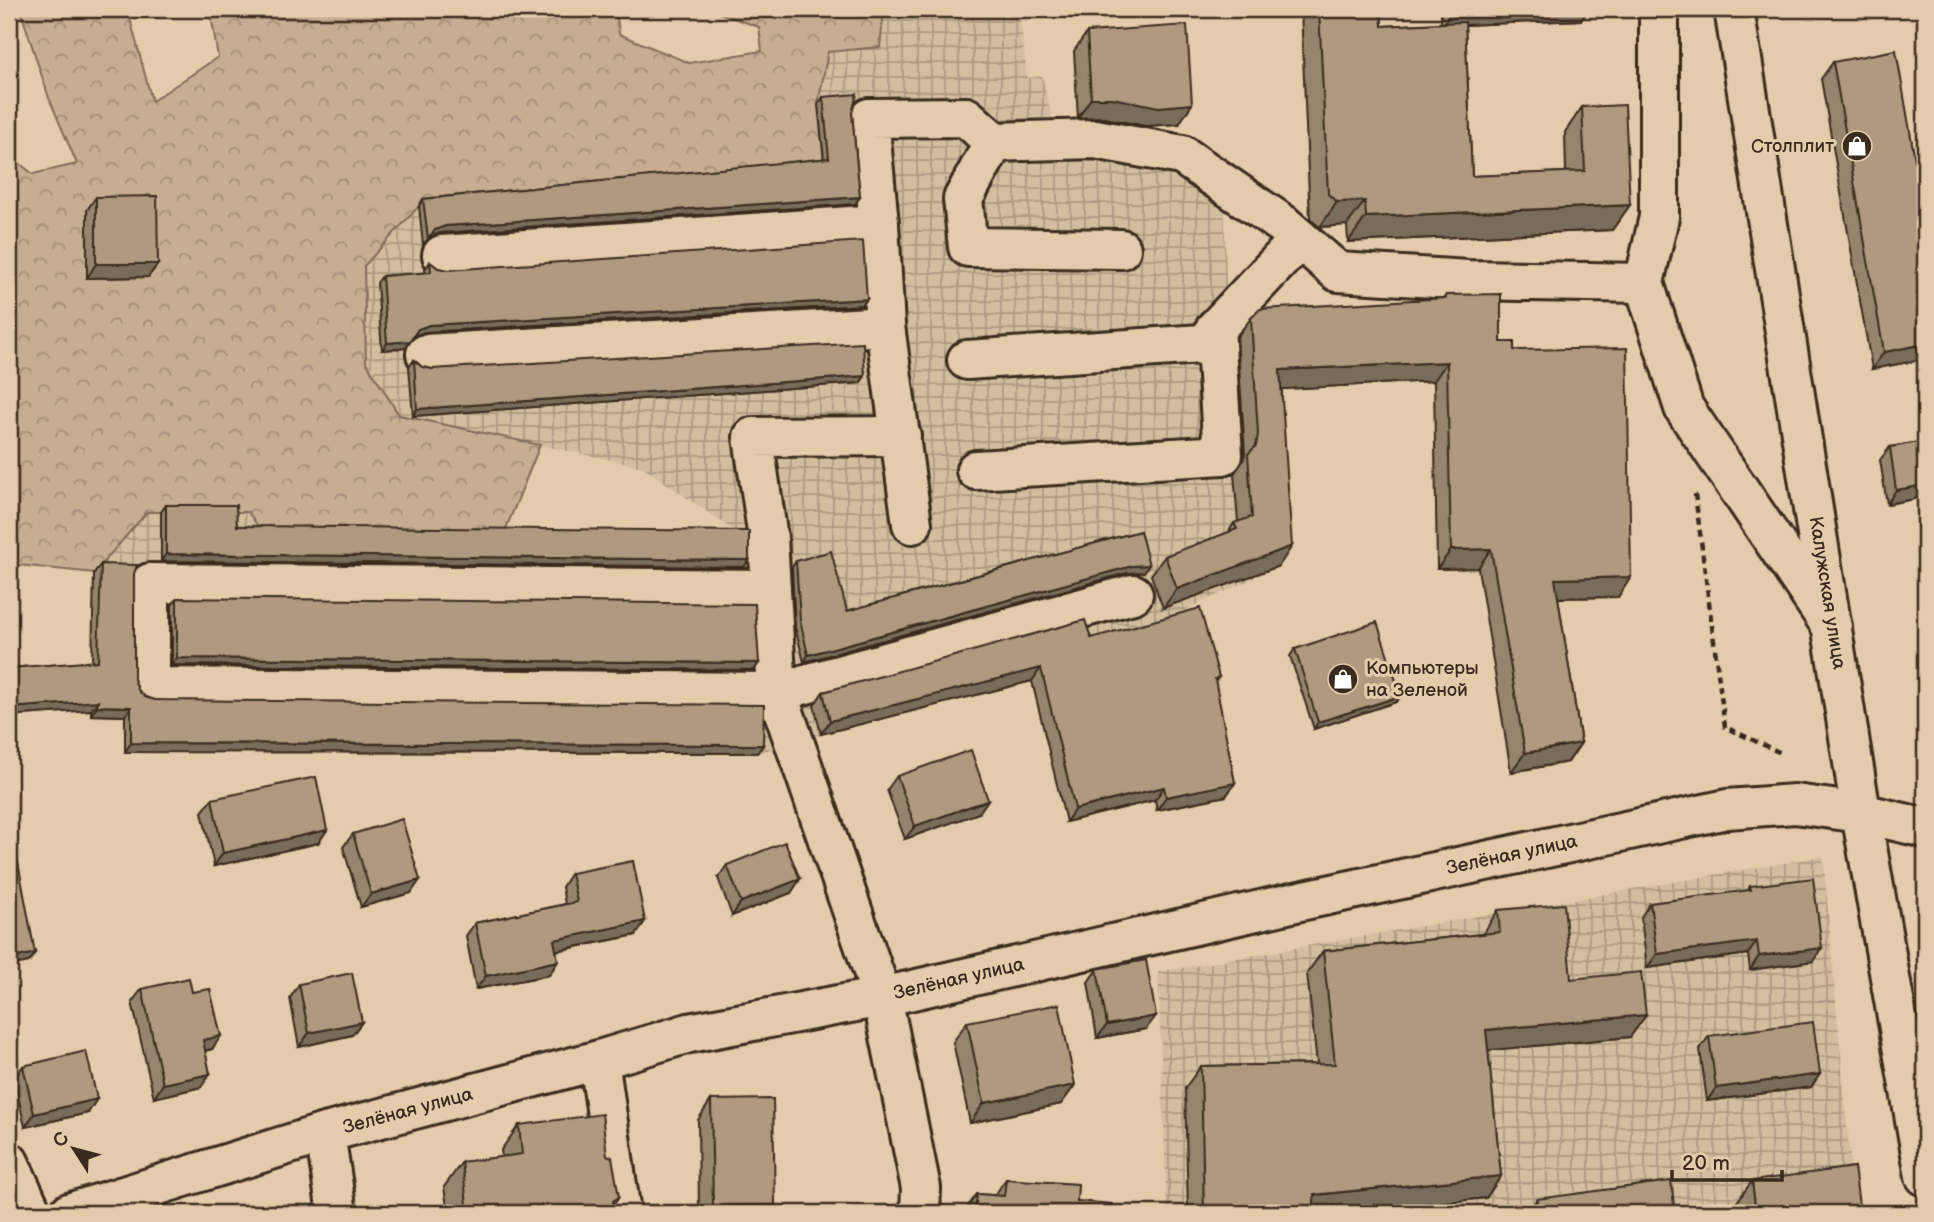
<svg xmlns="http://www.w3.org/2000/svg" width="1934" height="1222" font-family="'Balsamiq Sans',sans-serif">
  <style>
    .industrial { fill: url(#industrial-grid) }
    .forest { fill: url(#forest-crowns); stroke: #806c58; stroke-width: 2 }
    .lines { fill: none; stroke-linecap: round; stroke-linejoin: round }
    .minor-casing { stroke: #3b2a1e; stroke-width: 44 }
    .major-casing { stroke: #3b2a1e; stroke-width: 44 }
    .path { stroke: #3b2a1e; stroke-width: 4.5; stroke-dasharray: 7 5; stroke-linecap: butt }
    .minor { stroke: #e3ccac; stroke-width: 38 }
    .major { stroke: #e3ccac; stroke-width: 38 }
    .wall { fill: #96846e; stroke: #3b2a1e; stroke-width: 2 }
    .shaded-wall { fill: #7a6c5a; stroke: #3b2a1e; stroke-width: 2 }
    .building { fill: #af9a80; stroke: #3b2a1e; stroke-width: 2 }
    .labels { text-anchor: middle; dominant-baseline: central; stroke-width: 6; stroke-linejoin: round; paint-order: stroke }
    .poi-label { font-size: 19px; fill: #3b2a1e; stroke: #e3ccac; text-anchor: end }
    .street-label { font-size: 19px; fill: #3b2a1e; stroke: #e3ccac }
  </style>
  <defs>
    <pattern id="industrial-grid" width="8" height="8" patternUnits="userSpaceOnUse" patternTransform="scale(1.75)"><rect width="8" height="8" fill="#d3bd9f"/><path d="M0 4h8M4 0v8" fill="none" stroke="#ac9a81"/></pattern>
    <pattern id="forest-crowns" width="20" height="18" patternUnits="userSpaceOnUse" patternTransform="scale(1.75)"><rect width="20" height="18" fill="#c5ae92"/><path d="M2 6a3 3 0 1 1 6 0M12 15a3 3 0 1 1 6 0" fill="none" stroke="#a18e77"/></pattern>
  </defs>
  <rect width="100%" height="100%" fill="#e3ccac"/>
  <filter id="ink" filterUnits="userSpaceOnUse"><feTurbulence type="fractalNoise" baseFrequency=".0143" numOctaves="2"/><feDisplacementMap in="SourceGraphic" scale="14" xChannelSelector="R" yChannelSelector="G"/><feConvolveMatrix kernelMatrix="1 2 1 2 8 2 1 2 1" color-interpolation-filters="sRGB"/></filter>
  <g filter="url(#ink)">
    <g class="industrial">
      <polygon points="884,9 1019,9 1027,78 1042,76 1063,162 1126,153 1224,181 1228,392 1267,390 1279,566 1158,623 1085,668 821,734 757,753 125,752 125,716 91,715 94,573 147,512 248,512 263,533 743,537 643,467 399,415 366,362 364,266 419,206 818,104 828,51 880,47"/>
      <polygon points="1823,856 1855,1213 1167,1213 1158,972"/>
    </g>
    <polygon class="forest" points="20,9 134,9 129,15 152,101 218,57 210,9 616,9 619,34 689,63 762,51 759,27 719,13 719,9 884,9 880,47 828,52 818,104 824,165 419,206 364,266 366,362 399,415 540,445 503,536 263,533 248,512 147,512 94,573 9,564 9,155 33,174 77,164 49,98"/>
    <g class="lines">
      <g class="minor-casing">
        <g id="minor">
          <polyline points="1659,9 1659,217 1644,283 1684,408 1832,627"/>
          <polyline points="994,142 963,199 968,247 1121,249"/>
          <polyline points="442,255 879,224"/>
          <polyline points="426,354 885,326"/>
          <polyline points="967,360 1216,343"/>
          <polyline points="901,436 753,437 768,538 777,692 882,997 921,1188 920,1213"/>
          <polyline points="976,470 1223,455 1215,329 1300,239"/>
          <polyline points="912,524 885,326 879,224 869,118 966,117 994,142 1095,139 1182,155 1284,225 1338,272 1468,280 1644,283"/>
          <polyline points="771,589 150,583 150,687 777,692 1133,594"/>
          <polyline points="599,1060 621,1213"/>
          <polyline points="325,1133 337,1213"/>
          <polyline points="9,1162 32,1213"/>
          <polyline points="69,1213 325,1133 599,1060 689,1033 882,997 1300,901 1727,809 1795,804 1861,813 1925,828"/>
        </g>
      </g>
      <g class="major-casing">
        <polyline id="major" points="1734,9 1861,813 1925,1176"/>
      </g>
      <polyline class="path" points="1695,494 1725,727 1781,753"/>
      <use href="#minor" class="minor"/>
      <use href="#major" class="major"/>
    </g>
    <g class="wall">
      <polygon points="1301,9 1381,9 1382,26 1441,23 1441,9 1589,9 1581,20 1465,25 1472,176 1566,172 1565,132 1582,107 1630,205 1612,230 1348,242 1347,225 1320,227 1310,219"/>
      <polygon points="1087,32 1179,124 1146,126 1099,117 1078,118 1074,51"/>
      <polygon points="1833,62 1925,218 1925,359 1872,369 1821,79"/>
      <polygon points="823,97 852,113 860,197 855,204 440,233 430,237 423,245 419,206 423,199 824,159 818,104"/>
      <polygon points="96,197 158,264 148,277 87,278 87,210"/>
      <polygon points="430,262 438,268 448,270 867,299 862,305 425,332 414,336 406,348 382,350 377,283 382,276 426,273 425,269"/>
      <polygon points="1446,295 1501,342 1514,350 1631,577 1618,597 1558,598 1581,743 1568,762 1511,772 1478,568 1437,569 1434,381 1282,389 1279,566 1163,608 1151,575 1165,556 1228,533 1234,523 1238,522 1234,474 1243,461 1245,454 1237,337 1251,318 1444,298"/>
      <polygon points="414,360 422,367 432,369 865,376 860,383 413,416 409,367"/>
      <polygon points="1925,441 1925,497 1887,504 1880,460 1890,447"/>
      <polygon points="166,505 237,526 749,560 744,567 161,561 161,512"/>
      <polygon points="1140,531 1144,572 1127,573 804,662 795,627 792,567 796,561 847,611"/>
      <polygon points="101,564 134,574 134,679 138,690 145,697 155,700 763,745 757,753 125,752 125,716 91,715 91,710 9,716 9,668 92,662 94,573"/>
      <polygon points="177,598 759,663 754,670 172,665 172,605"/>
      <polygon points="1091,638 1219,677 1215,682 1235,783 1226,796 1157,810 1155,800 1066,822 1032,681 821,734 814,705 823,692"/>
      <polygon points="1295,649 1401,696 1396,702 1314,729 1290,656"/>
      <polygon points="897,776 979,813 905,839 887,790"/>
      <polygon points="212,799 327,830 318,843 214,866 202,812"/>
      <polygon points="353,834 411,893 361,907 343,847"/>
      <polygon points="727,865 800,879 791,893 732,916 718,878"/>
      <polygon points="571,873 645,921 636,935 556,951 558,961 549,975 476,989 466,936 475,923 565,904 562,887"/>
      <polygon points="1750,886 1822,948 1813,961 1750,970 1748,954 1647,968 1641,917 1650,903 1747,891"/>
      <polygon points="1498,910 1571,979 1646,1015 1630,1037 1488,1050 1501,1176 1486,1198 1338,1213 1188,1213 1185,1088 1201,1066 1317,1064 1307,973 1323,951 1483,934"/>
      <polygon points="1097,969 1146,1029 1097,1038 1088,982"/>
      <polygon points="299,984 362,1022 352,1035 299,1047 290,998"/>
      <polygon points="142,989 212,1049 205,1051 210,1074 201,1087 154,1098 132,1002"/>
      <polygon points="967,1022 1075,1085 1061,1104 970,1123 953,1042"/>
      <polygon points="1709,1036 1820,1074 1811,1087 1707,1101 1700,1049"/>
      <polygon points="23,1066 88,1113 25,1127 14,1079"/>
      <polygon points="711,1100 775,1205 769,1213 699,1213 698,1120"/>
      <polygon points="519,1125 607,1155 619,1197 613,1206 614,1213 448,1213 444,1187 462,1162 502,1157 501,1150"/>
      <polygon points="1006,1179 1077,1201 1112,1213 963,1213 977,1194 995,1195"/>
      <polygon points="1752,1181 1860,1213 1735,1213 1734,1206"/>
      <polygon points="1537,1199 1675,1213 1527,1213"/>
    </g>
    <g class="shaded-wall">
      <polygon points="1544,9 1589,9 1581,20 1442,26 1451,13"/>
      <polygon points="1091,98 1112,98 1192,104 1179,124 1146,126 1099,117 1078,118"/>
      <polygon points="860,197 855,204 440,233 430,237 423,245 435,230 445,226"/>
      <polygon points="1365,201 1347,225 1320,227 1337,202"/>
      <polygon points="1630,205 1612,230 1348,242 1366,217"/>
      <polygon points="96,264 158,264 148,277 87,278"/>
      <polygon points="867,299 862,305 425,332 413,336 418,329 429,325"/>
      <polygon points="410,341 406,348 382,350 387,343"/>
      <polygon points="1925,344 1925,359 1872,369 1884,352"/>
      <polygon points="1447,362 1434,381 1267,390 1280,370"/>
      <polygon points="865,376 860,383 413,416 417,409"/>
      <polygon points="1925,485 1925,497 1887,504 1896,490"/>
      <polygon points="1292,546 1279,566 1163,608 1177,589"/>
      <polygon points="1491,549 1478,568 1437,569 1451,550"/>
      <polygon points="166,554 749,560 744,567 161,561"/>
      <polygon points="1149,565 1144,572 1127,573 804,662 808,655 1132,566"/>
      <polygon points="1631,577 1618,597 1541,598 1555,579"/>
      <polygon points="177,658 759,663 754,670 172,665"/>
      <polygon points="1041,668 1032,681 821,734 830,721"/>
      <polygon points="1401,696 1396,702 1314,729 1318,722"/>
      <polygon points="98,701 91,710 9,716 9,708"/>
      <polygon points="97,706 131,707 125,716 91,715"/>
      <polygon points="131,743 763,745 757,753 125,752"/>
      <polygon points="1581,743 1568,762 1511,772 1525,753"/>
      <polygon points="1235,783 1226,796 1157,810 1166,797"/>
      <polygon points="1164,787 1155,800 1066,822 1075,809"/>
      <polygon points="988,800 979,813 905,839 915,826"/>
      <polygon points="327,830 318,843 214,866 223,853"/>
      <polygon points="800,879 791,893 732,916 741,902"/>
      <polygon points="420,880 411,893 361,907 371,894"/>
      <polygon points="645,921 636,935 544,953 554,940"/>
      <polygon points="1757,941 1748,954 1647,968 1657,954"/>
      <polygon points="1822,948 1813,961 1750,970 1759,956"/>
      <polygon points="35,953 29,962 9,966 9,959"/>
      <polygon points="558,961 549,975 476,989 486,976"/>
      <polygon points="1646,1015 1630,1037 1470,1052 1486,1030"/>
      <polygon points="1156,1016 1146,1029 1097,1038 1107,1025"/>
      <polygon points="362,1022 352,1035 299,1047 309,1033"/>
      <polygon points="221,1036 212,1049 193,1053 203,1040"/>
      <polygon points="210,1074 201,1087 154,1098 163,1084"/>
      <polygon points="1820,1074 1811,1087 1707,1101 1716,1088"/>
      <polygon points="1075,1085 1061,1104 970,1123 984,1103"/>
      <polygon points="97,1099 88,1113 25,1127 34,1114"/>
      <polygon points="1501,1176 1486,1198 1338,1213 1302,1213 1314,1195"/>
      <polygon points="775,1205 769,1213 709,1213 713,1207"/>
    </g>
    <g class="building">
      <polygon points="1319,9 1381,9 1382,26 1465,22 1472,176 1585,171 1582,107 1625,105 1630,205 1366,217 1365,201 1337,202 1328,194"/>
      <polygon points="1451,9 1544,9 1451,13"/>
      <polygon points="1187,25 1192,104 1159,107 1112,98 1091,98 1087,32"/>
      <polygon points="1896,50 1925,218 1925,344 1884,352 1833,62"/>
      <polygon points="857,94 852,113 860,197 445,226 435,230 428,238 423,199 829,158 823,97"/>
      <polygon points="157,196 158,264 96,264 96,197"/>
      <polygon points="863,241 867,299 429,325 418,329 410,341 387,343 382,276 431,272 430,262 438,268 448,270"/>
      <polygon points="1501,294 1501,342 1514,342 1514,350 1627,348 1631,577 1555,579 1581,743 1525,753 1491,549 1451,550 1447,362 1280,370 1292,546 1177,589 1165,556 1237,529 1234,523 1252,517 1248,454 1256,446 1258,434 1251,318 1260,309 1446,298 1446,295"/>
      <polygon points="863,343 865,376 417,409 414,360 422,367 432,369"/>
      <polygon points="1925,441 1925,485 1896,490 1890,447"/>
      <polygon points="166,505 236,505 237,526 749,531 749,560 166,554"/>
      <polygon points="1140,531 1149,565 1132,566 808,655 800,620 796,561 831,551 847,611"/>
      <polygon points="101,564 137,565 134,574 134,679 138,690 145,697 155,700 764,705 763,745 131,743 131,707 97,706 98,701 9,708 9,668 98,661"/>
      <polygon points="177,598 755,604 759,663 177,658"/>
      <polygon points="1200,608 1219,677 1215,679 1235,783 1166,797 1164,787 1075,809 1041,668 830,721 823,692 1085,620 1091,638"/>
      <polygon points="1377,622 1401,696 1318,722 1295,649"/>
      <polygon points="971,750 988,800 915,826 897,776"/>
      <polygon points="316,777 327,830 223,853 212,799"/>
      <polygon points="402,819 420,880 371,894 353,834"/>
      <polygon points="9,827 15,863 18,862 35,953 9,959"/>
      <polygon points="785,842 800,879 741,902 727,865"/>
      <polygon points="633,861 645,921 554,940 558,961 486,976 475,923 577,902 571,873"/>
      <polygon points="1813,878 1822,948 1759,956 1757,941 1657,954 1650,903 1751,890 1750,886"/>
      <polygon points="1564,904 1571,979 1641,972 1646,1015 1486,1030 1501,1176 1314,1195 1314,1213 1204,1213 1201,1066 1335,1064 1323,951 1500,932 1498,910"/>
      <polygon points="1146,960 1156,1016 1107,1025 1097,969"/>
      <polygon points="352,973 362,1022 309,1033 299,984"/>
      <polygon points="189,978 192,992 210,989 221,1036 203,1040 210,1074 163,1084 142,989"/>
      <polygon points="1059,1004 1075,1085 984,1103 967,1022"/>
      <polygon points="1813,1022 1820,1074 1716,1088 1709,1036"/>
      <polygon points="86,1051 97,1099 34,1114 23,1066"/>
      <polygon points="773,1099 775,1205 713,1207 711,1100"/>
      <polygon points="602,1114 607,1155 612,1157 619,1197 613,1201 614,1213 468,1213 462,1162 522,1154 519,1125"/>
      <polygon points="1854,1167 1860,1213 1756,1213 1752,1181"/>
      <polygon points="1006,1179 1078,1184 1077,1201 1112,1204 1112,1213 975,1213 977,1194 1004,1196"/>
      <polygon points="1671,1181 1675,1213 1538,1213 1537,1199"/>
    </g>
  </g>
  <defs>
    <g id="shop-disc" transform="scale(1.575)"><circle r="9.5" fill="#3b2a1e" stroke="#e3ccac"/><path d="M-5-2.5h2.3a2.7 3.5 0 0 1 5.4 0H5L5.5 6h-11ZM-1.5-2.5h3a1.5 2.3 0 0 0-3 0Z" fill="#fff"/></g>
  </defs>
  <g fill-rule="evenodd">
    <use href="#shop-disc" x="1857" y="146"/>
    <use href="#shop-disc" x="1343" y="679"/>
  </g>
  <g class="labels">
    <g class="poi-label">
      <text x="1834" y="146">Столплит</text>
      <text x="1366" y="668" text-anchor="start">Компьютеры<tspan x="1366" dy="22">на Зеленой</tspan></text>
    </g>
    <g class="street-label">
      <text transform="translate(1827 593) rotate(81)">Калужская улица</text>
      <text transform="translate(1512 855) rotate(-12)">Зелёная улица</text>
      <text transform="translate(959 979) rotate(-13)">Зелёная улица</text>
      <text transform="translate(408 1111) rotate(-15)">Зелёная улица</text>
    </g>
  </g>
  <rect width="1934" height="1222" fill="none" stroke="#e3ccac" stroke-width="35"/>
  <rect x="18" y="18" width="1899" height="1187" fill="none" stroke="#3b2a1e" stroke-width="2.5" filter="url(#ink)"/>
  <g transform="translate(74 1149) rotate(306)" stroke="#e3ccac" stroke-width="5" paint-order="stroke">
  <path d="M0-5L12 26L0 18L-12 26Z" fill="#3b2a1e"/>
  <text y="-10" font-size="19" font-weight="bold" text-anchor="middle" fill="#3b2a1e">С</text>
  </g>
  <path d="M1672 1170v10h110v-10" fill="none" stroke="#3b2a1e" stroke-width="3.5"/>
  <text x="1682" y="1170" font-size="21" fill="#3b2a1e" stroke="#e3ccac" stroke-width="5" paint-order="stroke">20 m</text>
</svg>
